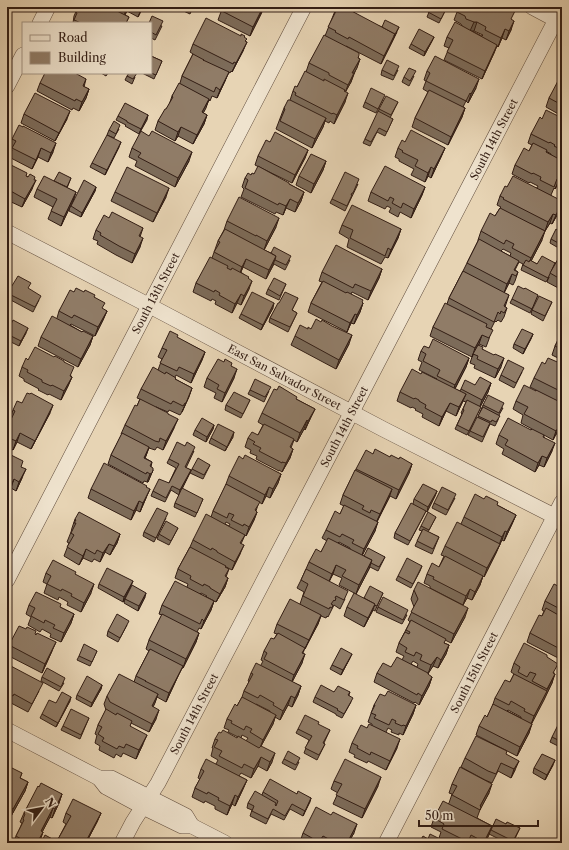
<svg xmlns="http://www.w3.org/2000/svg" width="569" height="850" font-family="'Libre Caslon Text',serif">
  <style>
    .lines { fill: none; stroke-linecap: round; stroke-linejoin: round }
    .minor-casing { stroke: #5f4b3c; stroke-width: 16 }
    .minor { stroke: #efe3ce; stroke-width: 15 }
    .wall { fill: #7c6b59; stroke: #321d14; fill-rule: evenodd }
    .shaded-wall { fill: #655748; stroke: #321d14 }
    .building { fill: #907c67; stroke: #321d14 }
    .labels { text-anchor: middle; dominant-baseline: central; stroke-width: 3; stroke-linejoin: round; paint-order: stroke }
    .street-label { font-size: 11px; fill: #321d14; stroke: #efe3ce }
  </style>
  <rect width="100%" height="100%" fill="#e7d4b4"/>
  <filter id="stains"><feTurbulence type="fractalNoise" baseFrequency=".005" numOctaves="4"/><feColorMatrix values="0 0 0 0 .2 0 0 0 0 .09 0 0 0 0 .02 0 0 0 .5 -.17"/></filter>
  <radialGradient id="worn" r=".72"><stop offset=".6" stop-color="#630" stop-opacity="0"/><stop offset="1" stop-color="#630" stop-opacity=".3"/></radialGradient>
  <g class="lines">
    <g class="minor-casing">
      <g id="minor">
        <polyline points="532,7 562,23"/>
        <polyline points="40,23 48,7"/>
        <polyline points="7,86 23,55"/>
        <path id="s1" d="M7 232 150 306 383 429 562 520"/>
        <path id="s2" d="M7 580 304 7"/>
        <polyline points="7,730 99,778 111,778 186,816 192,826"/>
        <polyline points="99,778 106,787 143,807 182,826 192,826 225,843"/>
        <path id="s3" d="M122 843 133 822 158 783 344 427 562 8"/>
        <path id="s4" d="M386 843 562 502"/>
      </g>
    </g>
    <use href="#minor" class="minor"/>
  </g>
  <g class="wall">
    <polygon points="78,7 143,7 138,17 127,11 125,15 129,17 126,23 73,23 74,16"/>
    <polygon points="175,7 193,7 190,14"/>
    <polygon points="222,7 264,7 261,14 250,36 218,20 222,9 221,9"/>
    <polygon points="378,7 387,7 385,11"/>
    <polygon points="420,7 430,7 428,11"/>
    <polygon points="431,7 447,7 439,23 427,17"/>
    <polygon points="335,11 397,32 381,64 346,46 360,59 351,82 345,92 345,102 334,124 330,121 329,123 325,121 323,127 312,148 276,129 284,108 290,100 293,91 297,87 306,72 309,63 325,36"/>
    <path d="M457 12 512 20 511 30 506 40 502 38 498 47 497 46 494 53 482 79 444 60 449 48 444 46 447 37 462 26 461 24 454 20ZM472 31H474L483 35 482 36Z"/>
    <polygon points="151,23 162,26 155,40 151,38"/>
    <polygon points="434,37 432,41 424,56 409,48 411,44"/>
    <polygon points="244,38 246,42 243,51 232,72 231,71 230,73 228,72 225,81 217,98 212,96 210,101 209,100 203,113 207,115 204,124 193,144 178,136 175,141 155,130 158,121 169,105 172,96 180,83 182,76 193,54 190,52 193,44"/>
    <polygon points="151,56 162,61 154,79 142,73 151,73"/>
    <polygon points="382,70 398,70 393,80 381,75"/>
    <polygon points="427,71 476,88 468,103 466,101 463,107 465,108 462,117 448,145 412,127 415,118 428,92 423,89 426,81 424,80"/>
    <polygon points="101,73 108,73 106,76"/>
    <polygon points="127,76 135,77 132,84 125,80"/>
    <polygon points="414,76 409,86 402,82 404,77"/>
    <polygon points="86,79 84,87 89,89 86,98 79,111 73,108 72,110 37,91 40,83"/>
    <polygon points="562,79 562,116 546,107 549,98"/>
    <polygon points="383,99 376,113 363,107 365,102"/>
    <polygon points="398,102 390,118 393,119 385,136 377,132 370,146 363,143 378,113 379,109"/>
    <polygon points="24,114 67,119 55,141 21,123"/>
    <polygon points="148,115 139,134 125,126 126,125 116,120 118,116"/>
    <path d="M562 118V175L555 189 554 188 551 195 560 210 552 224 550 223 545 231 520 219 542 240 531 261 537 264 555 263 562 262V290L547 282 549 277 546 282 521 270 523 264 519 262 515 270 518 272 515 281 513 285 509 283 504 293 509 295 505 307 507 308 504 317 501 322 498 320 496 322 495 321 491 329 489 339 486 347 479 344 478 345 501 367 495 378 474 368 475 365 470 363 473 354 472 357 430 336 433 327 447 304 449 298 463 271 478 241V240L481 231 495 216 500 208 501 207 497 205 500 196 507 187 537 188 538 186 530 182 529 183 512 174 515 165 529 151 532 145 528 143 531 134 542 119ZM546 151 551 154V155L546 152ZM503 249 511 253 510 256 501 251Z"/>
    <polygon points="119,129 114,138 107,135 109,130"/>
    <polygon points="12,139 53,152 48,162 38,157 32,169 9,157 12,150 8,148"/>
    <polygon points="270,142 308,150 305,158 292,183 255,165 258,156"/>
    <polygon points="405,142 445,148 441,157 431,178 428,176 425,182 411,175 414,169 399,161 399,159 395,157 398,148"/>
    <polygon points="119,147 105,175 90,167 92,163"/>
    <polygon points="132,148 189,161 175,187 135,166 137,161 129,157"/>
    <polygon points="326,161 323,170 311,193 296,185 299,176"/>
    <polygon points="7,166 34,180 32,189 22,207 7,200"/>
    <polygon points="254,174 289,184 304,192 301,201 295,212 286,208 283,215 276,212 275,214 241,197 244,189 242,187 245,178 251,175"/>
    <polygon points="71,178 67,188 76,192 73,201 96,187 95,191 81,217 69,211 70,206 61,226 48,219 53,207 34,197 37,189 54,181"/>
    <polygon points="358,184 345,211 330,203 332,199"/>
    <polygon points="425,187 422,195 411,218 400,212 398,217 389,212 391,208 387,206 385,209 368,201 371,192"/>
    <polygon points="115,192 166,197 153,222 111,201"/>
    <polygon points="109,218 143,228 140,237 140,247 132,263 116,255 97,244 98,241 93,239 96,230"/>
    <polygon points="227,221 276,227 264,250 271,253 290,260 285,270 274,264 266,279 243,267 241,272 249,279 249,289 241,305 237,303 232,313 215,304 216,301 212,299 211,301 193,292 196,283 212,258 218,241 224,230"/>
    <polygon points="342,225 401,229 398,238 388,258 385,257 381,264 347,247 349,239 339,233"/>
    <polygon points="562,233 562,250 550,243 551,239"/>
    <polygon points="382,269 379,278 368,300 352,292 351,294 363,303 360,312 354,324 351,323 347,332 308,312 311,303 322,282 319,281 322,272"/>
    <polygon points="286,284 279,300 266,294 268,289"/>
    <polygon points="10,289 28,289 39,300 33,312 7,298 7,290"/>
    <polygon points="74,292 94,297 102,309 107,311 103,320 95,336 71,324 70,325 82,332 93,336 90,345 78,367 38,346 41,337 57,318 59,311"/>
    <polygon points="538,295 530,313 510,303 512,299"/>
    <polygon points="298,298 292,310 297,313 288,332 269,322 270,318 279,303"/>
    <polygon points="552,302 543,321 531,314 532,310"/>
    <polygon points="273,308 261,330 239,318 241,314"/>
    <polygon points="308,329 349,344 336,369 291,345 295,336"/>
    <polygon points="7,332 26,333 19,346 7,340"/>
    <polygon points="562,332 562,360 552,355 555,346"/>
    <polygon points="533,334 523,354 513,348 514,344"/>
    <polygon points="177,338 205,352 202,360 191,383 176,375 175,377 175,379 192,388 182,412 180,415 169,410 168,412 156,407 168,414 174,428 163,450 157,447 155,450 149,448 145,458 152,462 151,467 153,470 148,482 147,482 144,481 143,483 108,464 111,455 122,434 121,434 125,425 137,406 140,399 137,398 141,389 158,370 162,359 158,357 162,348"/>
    <polygon points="429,348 469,358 466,367 455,389 460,391 461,389 475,385 491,383 488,392 480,407 479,411 467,435 455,429 462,414 461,413 466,402 463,401 456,416 446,411 439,426 422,417 423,414 415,410 416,409 412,407 411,408 397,401 400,392 421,374 436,379 437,379 419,370 422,362 418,360 421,351"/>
    <polygon points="28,360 64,362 71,376 72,377 68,386 61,400 49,394 48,395 38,390 39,389 24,381 24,379 19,376 22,367"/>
    <polygon points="545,364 562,364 562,426 557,434 556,434 553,440 544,435 544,437 552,451 544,467 539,465 535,472 502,454 504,449 496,444 499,435 531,430 532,429 521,423 523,415 513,409 516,401 536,391 536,390 530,387 534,378"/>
    <polygon points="231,366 234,378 222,402 214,398 216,393 204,387 207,378"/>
    <polygon points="522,372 514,388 499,380 501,375"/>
    <polygon points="250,390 269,391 264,402 248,394"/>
    <polygon points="296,399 315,409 311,417 305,430 304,429 297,442 294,440 291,448 293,449 290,458 282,472 279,470 279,471 256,459 257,456 250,453 251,450 245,447 248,438 258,435 263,425 258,422 262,413"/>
    <polygon points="250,400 241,418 225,410 226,405"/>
    <polygon points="22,403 50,413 31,449 17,442 13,450 7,447 7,428 11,420 10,419 13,410"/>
    <polygon points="483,405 503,408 499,415 498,420 495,426 490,424 482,442 468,435 470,431 478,417"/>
    <polygon points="214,425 213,429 206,442 193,435 195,430"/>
    <polygon points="233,437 225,451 209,443 211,438"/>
    <polygon points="194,451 186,468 191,470 179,495 171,490 165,502 151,496 153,491 169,483 176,468 167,463 169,459"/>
    <polygon points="7,453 21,467 22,478 16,491 11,488 8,493 7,493"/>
    <path d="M373 454 399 459 412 464 409 473 396 499 390 496 377 522 375 531 362 555 364 556 385 557 378 571 370 567 356 594 339 585 342 578 333 574 329 581 345 599 340 609 334 605 328 617 327 616 326 618 321 616 318 624 305 648 303 653 302 663 292 682 301 686 298 695 292 707 288 705 280 720 275 717 273 724 261 746 272 762 267 771 258 766 251 778 241 773 239 776 247 780 243 789 235 806 232 804 227 815 215 809V806L205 801 204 803 192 797 195 788 200 779 198 778 201 769 216 764 218 760 211 756 213 748H212L215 739 237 738 238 737 228 732 229 730 224 728 227 719 237 706 242 697 244 691 249 682 248 681 251 673 261 665 263 661 261 660 264 651 274 639 277 634 274 633 277 624 300 604 304 592 297 588 301 580 306 569 309 562 321 552 327 541 322 538 326 530 340 514 344 506 340 504 343 495 356 469ZM339 542 350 548V549L338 543ZM256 704 270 711V712L256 705ZM242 735 248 738 246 741 241 738Z"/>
    <path d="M243 459 281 474 278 483 270 498 266 496 262 504 259 502 256 511 257 512 254 520 246 536 245 535 241 544 240 554 232 570 226 567 229 569 226 577 228 578 225 587 216 602 206 597 207 596 201 593 200 594 214 601 211 610 201 629 199 628 197 632 199 633 196 642 183 668H182L179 674 166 702 157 697 153 707 156 719 149 732 131 723 130 726 143 744 136 759 123 753 121 757 116 754 114 758 99 750 100 746 95 743 97 735 95 734 98 725 106 710 104 704 107 696 134 682 136 676 149 651 146 649 149 640 162 615 159 614 162 605 187 587 188 584 175 578 178 569 190 547 193 540 211 517 213 511 226 485V484L229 476ZM226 522 230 524 229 526 225 524Z"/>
    <polygon points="210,465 203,479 190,473 192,469"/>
    <polygon points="146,488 146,498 140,512 136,510 131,520 88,498 91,489"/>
    <polygon points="437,491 435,496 427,512 426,511 424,515 408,545 394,538 395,533 413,504 414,499"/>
    <polygon points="455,498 446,515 432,508 434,503"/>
    <polygon points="203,499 195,517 174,507 175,503"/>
    <polygon points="497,505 516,515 512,524 504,541 502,540 496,553 484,577 483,576 480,585 472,600 467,598 463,605 430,588 430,586 424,583 427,574 439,567 444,556 441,555 445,546 461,524 464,517"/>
    <polygon points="436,517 428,532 439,537 432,554 415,546 422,531 419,530 421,526"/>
    <polygon points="166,518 154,542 143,536 144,532"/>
    <polygon points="75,519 120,534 117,543 110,555 105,552 100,562 94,559 92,562 83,558 79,565 64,556 69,543 67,542 71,532 72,528"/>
    <polygon points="178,528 169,545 157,539 159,534"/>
    <polygon points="422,566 420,571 411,588 396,580 398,576"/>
    <polygon points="46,573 75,574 91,593 81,612 67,605 68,602 59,597 58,600 44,593 47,584 43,582"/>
    <polygon points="562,578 562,660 527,642 530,633 542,616 544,611 542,610 545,601 558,586"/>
    <polygon points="99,584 131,586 123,602 98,588"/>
    <path d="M414 590 465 617 451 643 445 640 444 643 449 645 446 654 438 668 433 666 428 673V675L432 677 429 686 419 705 415 702 414 703 374 682 377 673 391 667 402 660 404 656 396 652 399 643 410 622 408 620 414 607 411 599ZM413 661 418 664 417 667 411 664Z"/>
    <polygon points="383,593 375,611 373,610 364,627 344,616 347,607 364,598"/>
    <polygon points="145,597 138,611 124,603 125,599"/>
    <polygon points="29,605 60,607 74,614 71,623 61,642 50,637 51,634 42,629 40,632 28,625 31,617 26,614"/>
    <polygon points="378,607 407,615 402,624 376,612"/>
    <polygon points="127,625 118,642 107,636 108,631"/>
    <polygon points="35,634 52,651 42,673 7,655 7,651 9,645"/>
    <polygon points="97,651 90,666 77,660 79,656"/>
    <path d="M547 657 554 673 552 683 531 724 529 733 517 756 476 735 479 726 487 717 492 707 495 698 510 682 514 674 511 672 514 663ZM508 710 521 717V718L507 711Z"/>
    <polygon points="350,658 341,675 330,669 332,665"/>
    <polygon points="7,664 39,691 28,712 11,703 10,705 7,703"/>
    <polygon points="42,677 64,683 59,691 41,681"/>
    <polygon points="102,685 101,689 91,707 76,699 77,695"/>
    <polygon points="334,692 350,692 349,695 351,702 342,718 336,715 336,714 313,702 315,697"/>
    <polygon points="385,696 416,705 413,714 403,735 399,733 399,735 391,732 392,730 388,728 386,732 397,748 386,770 368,761 367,763 354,757 355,755 349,752 352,743 367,728 372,725 372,724 368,722 374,705"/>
    <polygon points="70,701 56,727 40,718 42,714"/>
    <polygon points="89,718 80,739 61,730 63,726"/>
    <polygon points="562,727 562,748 550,742 552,737"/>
    <polygon points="298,729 330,730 324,743 325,744 317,760 304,753 309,740 296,733"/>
    <polygon points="506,754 515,770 511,778 498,771 492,783 485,780 461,767 465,758"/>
    <polygon points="284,759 299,762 295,770 282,763"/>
    <polygon points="553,765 545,780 533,773 534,768"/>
    <polygon points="22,773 20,778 28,782 25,791 10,818 7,817 7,778"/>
    <polygon points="334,781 378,786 362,818 333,804 338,793 331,789"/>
    <polygon points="452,784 489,793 481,807 477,818 492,826 506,824 520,828 513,843 507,843 489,834 485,843 449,843 439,838 441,832 431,827 434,818 449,803 452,794 449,793"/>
    <polygon points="39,787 62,794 59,803 52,818 50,817 42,832 43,832 39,843 13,843 16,836 20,828 22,823 20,822 24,813"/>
    <polygon points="263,792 297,794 311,798 303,816 290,809 284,820 271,814 266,824 250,816 252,810 247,808 248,803 262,795"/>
    <polygon points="66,813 101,813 97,822 86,843 56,843 66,824 63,822"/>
    <polygon points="303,833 354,833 348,843 301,843 300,842"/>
  </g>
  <g class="shaded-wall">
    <polygon points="128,7 127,11 123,18 126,10"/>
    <polygon points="142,7 143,7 138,17"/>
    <polygon points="264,7 261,14 250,36 253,27"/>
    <polygon points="514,21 511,30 506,40 509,31"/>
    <polygon points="474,22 477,22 474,31 470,31"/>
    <polygon points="399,27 392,42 381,64 384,56"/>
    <polygon points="505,29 502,38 498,47 501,38"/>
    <polygon points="434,37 432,41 424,56 425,52"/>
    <polygon points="247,42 243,51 232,72 236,63"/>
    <polygon points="497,45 494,53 482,79 485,71"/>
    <polygon points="360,59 357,68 349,82 352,73"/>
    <polygon points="229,72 225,81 217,98 220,90"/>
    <polygon points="354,73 351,82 345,93 348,85"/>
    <polygon points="479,79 476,88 468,103 471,94"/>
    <polygon points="89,89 86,98 79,111 82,102"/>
    <polygon points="348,93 345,102 334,124 337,115"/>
    <polygon points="209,99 206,108 199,121 202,112"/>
    <polygon points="465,108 462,117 448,145 451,137"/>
    <polygon points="70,111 67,119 55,141"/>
    <polygon points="148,115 147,120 139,134 141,129"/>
    <polygon points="207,115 204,124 193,144 197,135"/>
    <polygon points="326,118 323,127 312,148 315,139"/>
    <polygon points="181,127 178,136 175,141 178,132"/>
    <polygon points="121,142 119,147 105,175 107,170"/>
    <polygon points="56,143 53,152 48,162 51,153"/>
    <polygon points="41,148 38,157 32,169 36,160"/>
    <polygon points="445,148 441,157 431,178 434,169"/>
    <polygon points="308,150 305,158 292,183 295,175"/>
    <polygon points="192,152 189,161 175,187 178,178"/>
    <polygon points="326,161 323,170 311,193 314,184"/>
    <polygon points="431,167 428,176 425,182 428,173"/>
    <polygon points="562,174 561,179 555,189 559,180"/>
    <polygon points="36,180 32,189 22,207 25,199"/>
    <polygon points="96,187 95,191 81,217 82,213"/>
    <polygon points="425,187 422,195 411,218 414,209"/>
    <polygon points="169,188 166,197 153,222 157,213"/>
    <polygon points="76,192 73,201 61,226 64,217"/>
    <polygon points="304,192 301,201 295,212 298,203"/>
    <polygon points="290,199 286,208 283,215 286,206"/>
    <polygon points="562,203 560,210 552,224 556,215"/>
    <polygon points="553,214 550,223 545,231 548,222"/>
    <polygon points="279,218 276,227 264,250 267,241"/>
    <polygon points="401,229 398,238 388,258 391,250"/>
    <polygon points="545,231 542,240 528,267 531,258"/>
    <polygon points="143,238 140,247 132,263 135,254"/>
    <polygon points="276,256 273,265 266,279 269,270"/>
    <polygon points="246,259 243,267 239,276 242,267"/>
    <polygon points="382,269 379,278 368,300 371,291"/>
    <polygon points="512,274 509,283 504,293 507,284"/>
    <polygon points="252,281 249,289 241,305 244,296"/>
    <polygon points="241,294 237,303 232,313 235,304"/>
    <polygon points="274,303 273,308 261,330 263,325"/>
    <polygon points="363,303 360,312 354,324 357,315"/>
    <polygon points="107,311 103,320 95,336 98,327"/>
    <polygon points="355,314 347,332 350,323"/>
    <polygon points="28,328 26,333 19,346 21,341"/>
    <polygon points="533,334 531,339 523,354 525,349"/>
    <polygon points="352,335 349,344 336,369 339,360"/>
    <polygon points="482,335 479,344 472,357 475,348"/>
    <polygon points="93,336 90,345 78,367 81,359"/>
    <polygon points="205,352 202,360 191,383 194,374"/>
    <polygon points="469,358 466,367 452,394 455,385"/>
    <polygon points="504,358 501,367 495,378 498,369"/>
    <polygon points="237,369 234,378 222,402 225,393"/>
    <polygon points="72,377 68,386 61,400 64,391"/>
    <polygon points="491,383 488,392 479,409 482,400"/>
    <polygon points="192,388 189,397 182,412 186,403"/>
    <polygon points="466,394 462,403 456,416 459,407"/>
    <polygon points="450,403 446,411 439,426 442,417"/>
    <polygon points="53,405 50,413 31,449"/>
    <polygon points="315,409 311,417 305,430 308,421"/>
    <polygon points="178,419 174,428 163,450 166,441"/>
    <polygon points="307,420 304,429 297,442 300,433"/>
    <polygon points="562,423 562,426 557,434 561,426"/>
    <polygon points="214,425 213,429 206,442 207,437"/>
    <polygon points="560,425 556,434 553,440 556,431"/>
    <polygon points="234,432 233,437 225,451 227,447"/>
    <polygon points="20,433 17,442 13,450 16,441"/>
    <polygon points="555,443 552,451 544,467 547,458"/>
    <polygon points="149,447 146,456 140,467 144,458"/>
    <polygon points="293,449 290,458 282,472 286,463"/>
    <polygon points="542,456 539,465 535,472 538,463"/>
    <polygon points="412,464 409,473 396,499 399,490"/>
    <polygon points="26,469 22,478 16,491 19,482"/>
    <polygon points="153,470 148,482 147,482 150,474"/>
    <polygon points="191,470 189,475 179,495 180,490"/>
    <polygon points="281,474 278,483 270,498 273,489"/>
    <polygon points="14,479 11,488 8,493 11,485"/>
    <polygon points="269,487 266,496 262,504 265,495"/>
    <polygon points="150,489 146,498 140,512 143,503"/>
    <polygon points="392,489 389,498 376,523 380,514"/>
    <polygon points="437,491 435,496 427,512 428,507"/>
    <polygon points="139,501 136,510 131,520 134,511"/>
    <polygon points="257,512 254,520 246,536 249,527"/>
    <polygon points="516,515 512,524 504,541 507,532"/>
    <polygon points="378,522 375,531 361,558 364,549"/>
    <polygon points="505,531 502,540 499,545 502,537"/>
    <polygon points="120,534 117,543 110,555 114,546"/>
    <polygon points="109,544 100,562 103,553"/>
    <polygon points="500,544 496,553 484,577 487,568"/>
    <polygon points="244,545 240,554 232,570 235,562"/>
    <polygon points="86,549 83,558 79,565 83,556"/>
    <polygon points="372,560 369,569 356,594 359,585"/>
    <polygon points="336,565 333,574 329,582 332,574"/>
    <polygon points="483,576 480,585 472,600 475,592"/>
    <polygon points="228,578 225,587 216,602"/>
    <polygon points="133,581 131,586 123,602 124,597"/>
    <polygon points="94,584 91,593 81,612 84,603"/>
    <polygon points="470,589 467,598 463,605 466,596"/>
    <polygon points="146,593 145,597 138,611 139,606"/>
    <polygon points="214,601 211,610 201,629 204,621"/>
    <polygon points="375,604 372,612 364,627 368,618"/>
    <polygon points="468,608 465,617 451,643 454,634"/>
    <polygon points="74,614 71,623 61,642 64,633"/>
    <polygon points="321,615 318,624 305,649 309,640"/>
    <polygon points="199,633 196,642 183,668 186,659"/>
    <polygon points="56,642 52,651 42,673 45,664"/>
    <polygon points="449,645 446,654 438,668 441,660"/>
    <polygon points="305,654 302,663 291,684 294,675"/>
    <polygon points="352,654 350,658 341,675 343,670"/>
    <polygon points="437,657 433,666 428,674 431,665"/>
    <polygon points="183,666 179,674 166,702 169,693"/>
    <polygon points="555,674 552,683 544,700 531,725 534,716"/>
    <polygon points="432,677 429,686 419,705 422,696"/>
    <polygon points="102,685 101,689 91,707 92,703"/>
    <polygon points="301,686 298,695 292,707 295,698"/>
    <polygon points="158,694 155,703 149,715 152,706"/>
    <polygon points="291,696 288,705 280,720 283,711"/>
    <polygon points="71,697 70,701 56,727"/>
    <polygon points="416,705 413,714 403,735 406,726"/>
    <polygon points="159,710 156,719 149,732 152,724"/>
    <polygon points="276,715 273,724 260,748 263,740"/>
    <polygon points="532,724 529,733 517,756 520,747"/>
    <polygon points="147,735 143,744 136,759 139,750"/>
    <polygon points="400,739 397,748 386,770 390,761"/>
    <polygon points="275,753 272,762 267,771 270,762"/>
    <polygon points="261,757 258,766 251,778 254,769"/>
    <polygon points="555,760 553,765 545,780 547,775"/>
    <polygon points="519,761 515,770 511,778 514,769"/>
    <polygon points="381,777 378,786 362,818 365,809"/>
    <polygon points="247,780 243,789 235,806 238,797"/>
    <polygon points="28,782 25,791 10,818 13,809"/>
    <polygon points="492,784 489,793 480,810 480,806"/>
    <polygon points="62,794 59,803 52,818 55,809"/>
    <polygon points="235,795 232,804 227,815 230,806"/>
    <polygon points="311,798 310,802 303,816 305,811"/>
    <polygon points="53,808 50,817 38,840 41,831"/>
    <polygon points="101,813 97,822 86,843 85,843"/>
    <polygon points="357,824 354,833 348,843 347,843"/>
    <polygon points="492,826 489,835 485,843 484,843"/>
    <polygon points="43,832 39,843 37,843"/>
  </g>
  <g class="building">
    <polygon points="78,7 109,7 129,17 126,23 81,23 74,20 77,13 76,12 79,7"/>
    <polygon points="121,7 128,7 126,10"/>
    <polygon points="186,7 193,7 191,10"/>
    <polygon points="224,7 263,7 253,27 222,11"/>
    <polygon points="337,7 344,7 395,34 384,56 349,37 348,39 335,32 336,31 328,27 336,11 335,11"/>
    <polygon points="431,7 447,7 441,19 428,12"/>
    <polygon points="459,7 507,7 515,11 511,19 514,21 509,31 505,29 501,38 485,30 486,27 477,22 474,22 466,19 465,16 457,12"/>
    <polygon points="152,16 163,21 156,35 151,32 151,23 149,23"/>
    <polygon points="206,18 241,36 241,34 245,36 244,37 247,39 245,41 247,42 236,63 234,62 233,64 193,44"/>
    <polygon points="385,20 399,27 394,36 395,34 382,27"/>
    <polygon points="455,22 497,45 485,71 447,52 453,40 447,37"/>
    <polygon points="419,29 434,37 425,52 411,44"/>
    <polygon points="324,35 359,53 359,55 358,58 360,59 352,73 354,73 348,85 329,75 329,73 309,63"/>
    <polygon points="193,54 204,60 203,60 229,72 220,90 216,87 214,92 182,76"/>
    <polygon points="151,56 162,61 156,75 151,73"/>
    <polygon points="435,56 479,79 471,94 470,93 466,101 426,81 430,73 427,71"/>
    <polygon points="387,60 399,66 394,76 382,70"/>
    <polygon points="409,68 416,71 410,81 404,77"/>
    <polygon points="305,71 324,81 324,79 345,90 344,91 348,93 337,115 333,113 332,114 295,95 296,93 293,91 295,86 297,87"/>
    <polygon points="45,73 75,73 86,79 83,86 89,89 82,102 76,99 75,101 40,83"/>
    <polygon points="129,73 137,73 133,79 127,76"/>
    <polygon points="559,79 562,80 562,105 549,98"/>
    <polygon points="179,83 209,99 202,112 207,115 197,135 181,127 178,132 158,121 165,109 166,109 173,97 172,96"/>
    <polygon points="371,88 385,95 378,109 365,102"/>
    <polygon points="429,90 465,108 451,137 415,118"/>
    <polygon points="35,93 70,111 59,133 24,114"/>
    <polygon points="386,96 398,102 391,115 379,109"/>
    <polygon points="288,100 290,100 326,118 315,139 280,121 285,109 284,108"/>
    <polygon points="125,103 148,115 141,129 127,122 127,121 118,116"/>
    <polygon points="546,110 562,118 562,150 554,146 555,145 550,142 549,143 531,134 540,117 542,119"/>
    <polygon points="378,111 393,119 387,132 379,128 371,142 365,139"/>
    <polygon points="114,121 120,125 116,134 109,130"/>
    <polygon points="19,125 23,127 23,126 56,143 51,153 41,148 36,160 12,148 16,141 12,139"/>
    <polygon points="411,130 445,148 434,169 431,167 428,173 415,166 418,160 402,152 403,151 398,148 402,140 405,142"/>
    <polygon points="141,131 149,136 152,131 192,152 178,178 138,157 141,153 132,148"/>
    <polygon points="275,132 308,150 295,175 258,156 266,140 270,142"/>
    <polygon points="107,135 121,142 107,170 92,163"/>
    <polygon points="533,143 547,150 546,152 559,159 560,157 562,158 562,174 559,180 557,179 554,187 540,180 541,177 533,173 532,174 515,165 524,148 529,151"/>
    <polygon points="311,154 326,161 314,184 299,176"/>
    <polygon points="9,164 27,173 26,176 28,177 30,174 35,177 34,180 36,180 25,199 7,189 7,166 8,167"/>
    <polygon points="258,166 289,183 289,184 304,192 298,203 290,199 286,206 279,203 278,205 245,188 248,180 245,178 248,173 251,175 252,173 254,174"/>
    <polygon points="385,166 425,187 414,209 403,203 401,208 392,203 394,199 390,197 388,201 371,192"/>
    <polygon points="127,167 169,188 157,213 115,192"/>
    <polygon points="59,172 71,178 67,187 54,181"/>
    <polygon points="345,172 359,179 353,193 352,193 351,195 352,195 347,206 332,199"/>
    <polygon points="44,176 76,192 64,217 51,211 57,199 37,189"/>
    <polygon points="513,176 562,201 562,203 556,215 553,214 548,222 503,199 504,198 500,196 505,186 507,187"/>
    <polygon points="84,180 96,187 82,213 71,206"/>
    <polygon points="239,197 279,218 267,241 256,235 256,236 227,221"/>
    <polygon points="352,205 401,229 391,250 388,248 385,256 350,238 353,230 342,225"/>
    <polygon points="500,208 545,231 531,258 512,248 514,244 506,240 504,244 481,231 490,213 495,216"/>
    <polygon points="112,212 143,228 139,236 143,238 135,254 119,246 100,235 101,233 96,230 104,215 109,218"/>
    <polygon points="225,229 276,256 269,270 246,259 242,267 214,252 220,242 218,241"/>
    <polygon points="556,229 562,233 562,245 551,239"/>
    <polygon points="479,239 519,261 514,270 518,272 516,276 512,274 507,284 467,263"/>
    <polygon points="336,245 382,269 371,291 355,284 353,288 322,272"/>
    <polygon points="274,247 291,256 286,265 275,260 276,256 271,253"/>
    <polygon points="542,256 555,263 548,278 523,265 526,260 529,262 530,260 537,264"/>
    <polygon points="210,257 228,266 227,268 231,270 232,268 249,277 248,278 252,281 244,296 241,294 235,304 219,295 220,293 215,290 214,292 196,283"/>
    <polygon points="558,259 562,262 562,280 550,273"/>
    <polygon points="463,271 509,295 504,306 507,308 504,313 501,311 500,314 498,312 494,322 449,298"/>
    <polygon points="18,276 31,283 28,288 41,296 35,307 7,293 7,290 8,288 10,289"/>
    <polygon points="274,278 286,284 280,296 268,289"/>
    <polygon points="323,281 346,293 347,292 363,300 362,302 363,303 357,315 355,314 350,323 311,303"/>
    <polygon points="518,286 524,289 525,288 538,295 532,309 512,299"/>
    <polygon points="76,288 84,292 85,290 95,295 94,297 105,303 102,308 107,311 98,327 74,315 72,318 59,311 70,290 74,292"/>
    <polygon points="252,292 274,303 263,325 241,314"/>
    <polygon points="285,292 298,298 292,310 297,313 290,327 270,318 278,303 279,303"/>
    <polygon points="539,296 552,302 545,316 532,310"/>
    <polygon points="445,303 487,324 486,327 493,330 489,338 482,335 475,348 433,327"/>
    <polygon points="52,316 82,332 83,331 93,336 81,359 41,337"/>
    <polygon points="316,319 321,322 322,320 332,326 352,335 339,360 295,336 300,325 308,329 308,327 311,329"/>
    <polygon points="13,320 28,328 21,341 7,334 7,332"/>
    <polygon points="522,329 533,334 525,349 514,344"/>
    <polygon points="170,331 178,335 177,337 205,352 194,374 179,367 177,371 160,363 167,350 162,348"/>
    <polygon points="562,332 562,350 555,346"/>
    <polygon points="433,339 469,358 455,385 437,376 440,370 423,361 426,354 421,351 424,346 429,348"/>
    <polygon points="478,345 483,347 482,349 494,355 495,354 504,358 498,369 477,359 478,356 473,354"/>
    <polygon points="35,347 54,357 55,356 64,361 64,362 74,367 70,376 72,377 64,391 52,385 51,386 42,382 42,380 27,372 28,370 22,367 26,358 28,360"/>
    <polygon points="548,358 562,364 562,392 534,378 542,362 545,364"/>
    <polygon points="218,359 224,362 225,359 232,363 231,366 237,369 225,393 217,389 219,385 207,378"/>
    <polygon points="508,360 524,368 516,383 501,375"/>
    <polygon points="153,367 165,374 166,372 176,378 175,379 192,388 186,403 185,403 183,406 173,401 171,404 141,389"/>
    <polygon points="412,369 421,374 422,372 466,394 459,407 450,403 442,417 425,408 426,405 419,401 419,400 415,398 414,399 400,392"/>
    <polygon points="480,377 491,383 482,400 461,389 465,380 475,385"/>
    <polygon points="255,379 271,387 265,397 250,390"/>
    <polygon points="524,385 536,391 536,390 562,403 562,423 561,426 560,425 556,431 524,414 528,407 516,401"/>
    <polygon points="279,386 297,397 296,399 315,409 308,421 307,420 300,433 262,413 274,389 277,390"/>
    <polygon points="234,392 250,400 243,414 226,405"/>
    <polygon points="27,393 30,394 31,393 53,405 35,441 20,433 16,441 7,437 7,428 15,411 13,410 17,401 22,403"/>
    <polygon points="488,395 504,403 499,413 483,405"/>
    <polygon points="140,399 168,413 168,414 178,419 166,441 160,438 159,442 155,441 125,425 135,405 137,406"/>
    <polygon points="467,400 481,407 469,431 457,425 464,410 463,409"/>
    <polygon points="483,407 500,416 496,422 492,420 491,422 478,416"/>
    <polygon points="477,417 490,423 483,437 470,431"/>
    <polygon points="202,418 214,425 207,437 195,430"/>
    <polygon points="508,418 531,430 532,429 544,435 543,437 555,443 547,458 542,456 538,463 505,445 508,440 499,435"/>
    <polygon points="218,424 234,432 227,447 211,438"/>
    <polygon points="264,424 294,439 290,447 293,449 286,463 282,462 282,463 259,451 261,448 253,444 255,442 248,438 252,432 258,435"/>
    <polygon points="122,433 149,447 144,458 152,462 150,466 153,468 153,470 152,473 150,474 147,472 146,474 111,455"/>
    <polygon points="177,442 185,446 187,442 195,447 185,467 191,470 180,490 172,486 166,498 153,491 159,479 169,483 179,464 169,459"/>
    <polygon points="375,449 390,457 391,455 399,459 400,457 412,464 399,490 356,469 366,450 373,454"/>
    <polygon points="7,453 23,461 21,467 26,469 19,482 14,479 11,485 7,482"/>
    <polygon points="245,455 281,474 273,489 269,487 265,495 229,476 239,456 243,459"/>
    <polygon points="198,458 210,465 204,475 192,469"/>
    <polygon points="104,463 147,486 146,487 150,489 143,503 139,501 134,511 91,489"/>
    <polygon points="355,470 392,489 380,514 371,510 370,513 362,509 364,506 343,495"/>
    <polygon points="226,484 260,502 255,510 257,512 249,527 244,524 243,526 231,520 234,515 229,513 227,518 213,511"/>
    <polygon points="423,484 437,491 428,507 414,499"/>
    <polygon points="442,487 456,494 448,510 434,503"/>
    <polygon points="182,488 203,499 197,513 175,503"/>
    <polygon points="475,494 484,499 486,496 498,502 497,505 516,515 507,532 505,531 502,537 464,517"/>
    <polygon points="7,495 11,497 7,504"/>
    <polygon points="411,503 426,511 410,541 395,533"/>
    <polygon points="344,505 378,522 364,549 352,543 354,540 342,534 340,537 326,530 335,511 340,514"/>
    <polygon points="157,508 168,513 156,538 144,532"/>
    <polygon points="79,512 120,534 114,546 109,544 103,553 97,550 95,554 86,549 83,556 67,547 74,535 71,533 76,523 74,523 76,520 75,519"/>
    <polygon points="428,512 436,517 429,530 421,526"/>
    <polygon points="206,514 245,535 240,543 244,545 235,562 217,552 217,551 212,548 211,550 193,540"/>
    <polygon points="166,521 178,528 171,541 159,534"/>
    <polygon points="457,522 500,544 487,568 445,546"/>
    <polygon points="423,529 439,537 433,549 417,541"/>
    <polygon points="328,538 372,560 359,585 342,576 346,570 336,565 332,574 309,562 316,549 321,552"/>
    <polygon points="190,547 226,566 225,567 229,569 225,576 228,578 220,594 210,588 210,587 204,584 203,586 190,579 191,576 178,569"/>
    <polygon points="368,548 385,557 379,567 371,563 372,560 364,556"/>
    <polygon points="445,556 483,576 475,592 470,589 466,596 433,579 434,577 427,574 432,563 439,567"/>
    <polygon points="407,558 422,566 413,584 398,576"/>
    <polygon points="53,560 76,572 75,574 94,584 84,603 71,596 72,594 62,589 61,591 47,584 51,576 46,573"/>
    <polygon points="107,568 133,581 124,597 99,584"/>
    <polygon points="306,569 348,591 344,600 336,596 335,598 336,598 335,601 334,600 331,604 333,605 332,608 330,607 329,609 303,596 308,584 301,580"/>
    <polygon points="562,578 562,610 545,601 554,584 558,586"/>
    <polygon points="175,581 214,601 204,621 202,619 200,624 162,605"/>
    <polygon points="418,582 468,608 454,634 411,612 418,599 414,590"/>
    <polygon points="132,585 146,593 139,606 125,599"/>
    <polygon points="370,586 383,593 377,606 374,605 375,604 364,598"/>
    <polygon points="36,592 61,604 60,607 74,614 64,633 53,628 55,625 45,620 44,623 31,616 35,608 29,605"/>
    <polygon points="354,593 375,604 368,618 347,607"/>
    <polygon points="383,597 408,610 403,620 378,607"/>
    <polygon points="290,599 321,615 309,640 277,624"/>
    <polygon points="546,608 562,617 562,650 530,633 539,615 542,616"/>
    <polygon points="117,614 129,621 120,638 108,631"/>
    <polygon points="162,614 199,633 186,659 149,640"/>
    <polygon points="411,620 446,639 444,643 449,645 441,660 437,657 431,665 420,660 422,655 416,652 414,656 405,652 407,648 399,643 405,632 409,634 410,632 406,630"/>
    <polygon points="19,626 26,629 27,627 36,631 35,634 36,635 37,633 56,642 45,664 9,645"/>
    <polygon points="278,633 305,648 302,653 305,654 294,675 264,659 267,653 264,651 271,638 274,639"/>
    <polygon points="524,643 547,655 547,657 558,664 553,673 555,674 547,689 532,681 536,674 530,672 527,677 518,672 520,667 514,663"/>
    <polygon points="84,644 97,651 92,662 79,656"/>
    <polygon points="341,648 352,654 343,670 332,665"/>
    <polygon points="150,649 183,666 169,693 145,681 146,681 136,676"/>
    <polygon points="397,657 428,673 428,674 432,677 422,696 418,693 417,695 377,673 383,663 391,667"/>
    <polygon points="256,663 301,686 295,698 291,696 283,711 273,705 274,703 260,695 258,698 244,691 253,674 251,673"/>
    <polygon points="7,664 43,683 32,704 14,694 13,696 7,693"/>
    <polygon points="47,668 65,678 61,687 42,677"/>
    <polygon points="119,674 158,694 152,706 159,710 152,724 110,702 107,696"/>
    <polygon points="514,674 547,691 534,716 524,711 525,709 511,701 509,705 495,698 505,680 510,682"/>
    <polygon points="87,676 102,685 92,703 77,695"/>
    <polygon points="321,685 334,692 338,686 350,692 348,695 353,698 344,714 337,710 338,709 315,697"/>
    <polygon points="388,691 416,705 406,726 403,725 402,726 395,723 396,721 392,719 389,725 374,718 376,715 371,713 375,705 374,705 380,694 385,696"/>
    <polygon points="62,692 71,697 58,723 42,714 49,700 56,703"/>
    <polygon points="242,697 276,715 263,740 250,732 252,729 246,726 244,730 231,723 232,721 227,719 235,704 237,706"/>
    <polygon points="493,704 532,724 520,747 479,726 485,715 487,717"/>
    <polygon points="71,709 89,718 81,735 63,726"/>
    <polygon points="106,709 116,715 117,713 132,721 130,726 147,735 139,750 126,744 124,748 119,746 117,749 102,741 104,738 98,734 102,727 98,725"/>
    <polygon points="305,715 319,722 318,724 330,730 323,743 325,744 319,755 305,748 312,736 298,729"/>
    <polygon points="369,724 400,739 390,761 371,752 370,755 357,748 358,746 352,743 361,725 367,728"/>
    <polygon points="558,725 562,727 562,742 552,737"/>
    <polygon points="223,730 237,738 238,736 259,748 261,746 275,753 270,762 261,757 254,769 244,764 242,768 219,756 222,751 214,747 218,740 215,739 219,732 221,733"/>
    <polygon points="476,736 507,751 506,754 519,761 514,769 501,763 496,774 488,771 465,758"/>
    <polygon points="288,751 300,758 296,765 284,759"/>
    <polygon points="542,754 555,760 547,775 534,768"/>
    <polygon points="206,759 247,780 238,797 235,795 230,806 218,800 219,798 208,792 207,794 195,788 204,771 201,769"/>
    <polygon points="345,759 381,777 365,809 336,795 342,784 334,781"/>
    <polygon points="460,767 492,784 480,806 481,807 480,810 452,795 457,786 452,784"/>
    <polygon points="12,768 22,773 20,778 28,782 13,809 7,806 7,778"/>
    <polygon points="270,779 297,794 298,791 311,798 305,811 292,804 285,816 273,809 268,819 252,811 254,806 248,803 255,791 276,803 275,805 276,806 278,801 263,792"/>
    <polygon points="41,783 62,794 55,809 53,808 41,831 43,832 37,843 28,843 16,836 24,820 23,819 25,814 24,813 38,786 39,787"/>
    <polygon points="73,799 101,813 85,843 60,843 57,841 71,816 66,813"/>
    <polygon points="443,801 492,826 484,842 471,835 468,842 442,829 444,824 434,818"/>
    <polygon points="316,807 331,815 333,812 357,824 347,843 336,843 323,836 319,842 303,833"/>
    <polygon points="496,819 506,824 507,822 520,828 513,841 491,830"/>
    <polygon points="430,834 448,843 419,843 423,836 428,839"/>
    <polygon points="45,835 56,841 55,843 41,843"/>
    <polygon points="518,838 522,840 523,839 533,842 533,843 515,843"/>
    <polygon points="174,839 182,843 171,843"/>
  </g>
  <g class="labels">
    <g class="street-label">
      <text stroke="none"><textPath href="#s3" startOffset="796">South 14th Street</textPath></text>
      <text stroke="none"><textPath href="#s2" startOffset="323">South 13th Street</textPath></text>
      <text stroke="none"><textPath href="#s1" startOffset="313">East San Salvador Street</textPath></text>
      <text stroke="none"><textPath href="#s3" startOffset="472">South 14th Street</textPath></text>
      <text stroke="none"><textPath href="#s4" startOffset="192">South 15th Street</textPath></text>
      <text stroke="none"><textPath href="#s3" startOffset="148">South 14th Street</textPath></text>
    </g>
  </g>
  <rect width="569" height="850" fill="none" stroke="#e7d4b4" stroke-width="24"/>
  <rect x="8" y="8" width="553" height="834" fill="none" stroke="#321d14" stroke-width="2"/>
  <rect x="12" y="12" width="545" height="826" fill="none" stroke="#321d14"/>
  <rect x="22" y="22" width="130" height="52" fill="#efe3ce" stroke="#a39484"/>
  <rect x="30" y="35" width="20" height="6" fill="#efe3ce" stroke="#a39484"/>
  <text x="58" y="42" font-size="12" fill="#321d14">Road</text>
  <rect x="30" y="52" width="20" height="12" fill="#907c67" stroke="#a39484"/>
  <text x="58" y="62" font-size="12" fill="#321d14">Building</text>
  <g transform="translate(42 808) rotate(58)" stroke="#efe3ce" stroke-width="3" paint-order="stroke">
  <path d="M0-3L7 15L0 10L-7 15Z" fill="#321d14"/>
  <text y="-6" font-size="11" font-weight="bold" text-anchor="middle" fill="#321d14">N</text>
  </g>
  <path d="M419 820v6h119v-6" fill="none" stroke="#321d14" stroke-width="2"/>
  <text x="425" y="820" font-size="12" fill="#321d14" stroke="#efe3ce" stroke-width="3" paint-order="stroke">50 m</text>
  <rect width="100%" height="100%" filter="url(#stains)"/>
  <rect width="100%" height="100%" fill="url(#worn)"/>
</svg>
